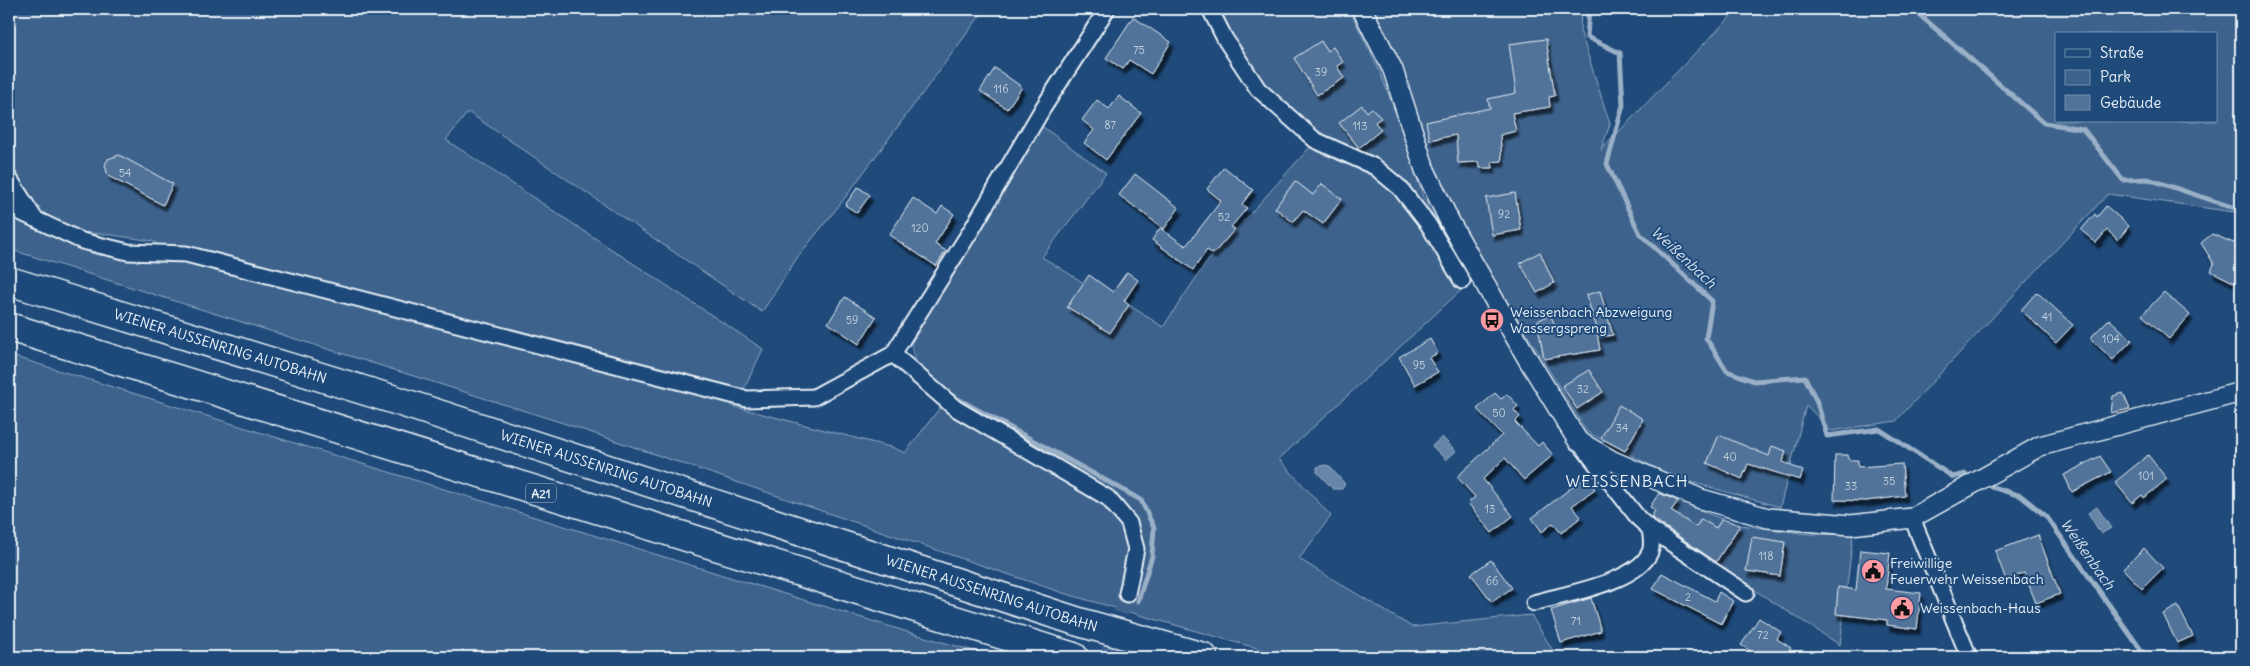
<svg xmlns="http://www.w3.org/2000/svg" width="2250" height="666" font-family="Delius,sans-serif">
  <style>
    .green { fill: #3c628c; stroke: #92aac2; fill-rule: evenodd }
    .water { fill: #6685a7; stroke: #9ab0c7 }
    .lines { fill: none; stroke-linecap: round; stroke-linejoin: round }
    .stream { stroke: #9ab0c7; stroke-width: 5 }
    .building { fill: #517399; stroke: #e8f1f8; filter: url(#shadow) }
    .minor-tunnel { stroke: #3d638d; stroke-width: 15; stroke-dasharray: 15 8; stroke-linecap: butt }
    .minor-casing { stroke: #e8f1f8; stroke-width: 19 }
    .tertiary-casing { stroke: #e8f1f8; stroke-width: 22 }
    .motorway-casing { stroke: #e8f1f8; stroke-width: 31 }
    .minor { stroke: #1f4a7a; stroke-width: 15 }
    .tertiary { stroke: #1f4a7a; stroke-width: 19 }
    .motorway { stroke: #1f4a7a; stroke-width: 28 }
    .labels { text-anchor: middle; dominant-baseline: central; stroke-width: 4; stroke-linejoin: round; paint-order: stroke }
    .number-label { font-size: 11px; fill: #c2d2e0 }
    .shield { fill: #1f4a7a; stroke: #acbfd2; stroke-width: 1 }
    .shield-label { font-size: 12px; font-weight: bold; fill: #e8f1f8 }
    .poi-label { font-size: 14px; fill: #e8f1f8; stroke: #1f4a7a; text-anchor: start }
    .street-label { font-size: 14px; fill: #e8f1f8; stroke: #1f4a7a }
    .water-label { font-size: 15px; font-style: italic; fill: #d4e1ec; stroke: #1f4a7a }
    .quarter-label { font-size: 16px; letter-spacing: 1px; fill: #e8f1f8; stroke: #1f4a7a }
  </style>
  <defs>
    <filter id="shadow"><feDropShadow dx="3" dy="5.5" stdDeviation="1" flood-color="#0009"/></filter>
  </defs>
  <rect width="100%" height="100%" fill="#1f4a7a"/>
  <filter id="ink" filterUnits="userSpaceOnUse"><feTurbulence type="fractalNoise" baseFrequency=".02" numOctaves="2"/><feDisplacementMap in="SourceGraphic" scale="10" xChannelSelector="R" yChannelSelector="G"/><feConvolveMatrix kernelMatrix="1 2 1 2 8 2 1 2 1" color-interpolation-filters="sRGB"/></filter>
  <g filter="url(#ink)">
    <g class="green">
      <path d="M9 9H985L841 203 797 258 762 312 468 112 446 140 763 349 745 387 732 406 894 448 905 453 942 405 1104 503 1127 528 1137 522 1121 499 938 389C918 371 918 368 911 344L1030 142 1043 127 1106 173 1042 257 1084 283 1067 307 1110 333 1129 305 1163 327 1206 263 1319 137 1267 89 1228 33 1217 9H1349L1380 72 1398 119 1423 197 1471 281 1279 459 1331 516 1299 559 1412 627 1531 615 1557 657H1291L1238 643 1063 593 560 422 9 249ZM1295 181 1313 195 1322 184 1342 199 1323 224 1303 209 1293 221 1275 208ZM41 211 74 232 105 234 153 241 176 261 97 255 32 228Z"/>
      <path d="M1374 9H1581L1580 30 1610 124 1601 150 1738 9H2241V213L2108 194 1896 421 1831 431 1806 405 1780 507 1673 477 1587 432 1462 228 1430 157 1406 79ZM2056 34H2216V121H2056Z"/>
      <polygon points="9,355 911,633 995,657 9,657"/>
      <polygon points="1679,499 1696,509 1722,519 1716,528 1701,519 1696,527 1671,511"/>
      <polygon points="1741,525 1807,534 1853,535 1840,645 1714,564"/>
    </g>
    <g class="water">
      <polygon points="1442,437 1456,451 1446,460 1432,446"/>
      <polygon points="1325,465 1329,466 1345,484 1342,489 1333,489 1317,472 1317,467"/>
      <polygon points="2097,507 2111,528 2101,534 2088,513"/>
    </g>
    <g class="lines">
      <g class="stream">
        <polyline points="1589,9 1587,37 1620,53 1623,105 1607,164 1640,234 1712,301 1706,338 1727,371 1754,381 1805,377 1817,402 1827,436 1879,429 1953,477 1966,474"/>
        <polyline points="1913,9 2044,123 2083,129 2123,180 2148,179 2241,210"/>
        <polyline points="947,393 1141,500 1154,528 1152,556 1138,601"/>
        <polyline points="1992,487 2021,496 2046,516 2146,657"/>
      </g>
    </g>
    <g class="building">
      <polygon points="1133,17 1171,42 1151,74 1129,60 1123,69 1106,58"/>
      <polygon points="1546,39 1555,96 1549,97 1550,107 1512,113 1516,131 1500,135 1502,161 1492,162 1493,168 1480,168 1479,162 1458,163 1456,135 1430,140 1426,122 1490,108 1488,99 1516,93 1509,44"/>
      <polygon points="1321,41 1327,51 1333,47 1343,62 1337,66 1344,78 1317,95 1294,58"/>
      <polygon points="995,68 1022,87 1007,109 980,91"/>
      <polygon points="1119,96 1141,113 1106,160 1084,143 1094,130 1082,120 1097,100 1109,109"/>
      <polygon points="1362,105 1367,112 1372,108 1381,118 1375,122 1381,130 1359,148 1339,123"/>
      <polygon points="119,155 173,184 163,205 108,176 105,165 108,159"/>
      <polygon points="1224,167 1253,190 1242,204 1247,208 1231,227 1235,229 1213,254 1207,250 1193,270 1152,240 1160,228 1186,246 1221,201 1207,189"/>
      <polygon points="1135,174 1179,208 1164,229 1119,195"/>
      <polygon points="1295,181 1313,195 1322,184 1342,199 1323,224 1303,210 1293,222 1275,208"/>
      <polygon points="858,187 870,195 857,213 845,205"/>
      <polygon points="1515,193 1521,230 1492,235 1486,198"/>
      <polygon points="913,198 937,214 942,206 954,214 935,244 946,251 936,266 889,235"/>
      <polygon points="2106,206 2129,226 2118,240 2107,230 2096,243 2081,230 2095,214 2097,217"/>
      <polygon points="2212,234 2241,246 2241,286 2211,271 2214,264 2201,243"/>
      <polygon points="1540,252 1554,283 1537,293 1520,263"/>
      <polygon points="1127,272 1138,280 1124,301 1129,305 1110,333 1067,307 1089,275 1113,292"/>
      <polygon points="1600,291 1613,335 1600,337 1586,295"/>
      <polygon points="2037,292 2073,325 2056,343 2021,310"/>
      <polygon points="2164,292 2190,315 2169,339 2142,315"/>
      <polygon points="845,297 876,317 859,344 828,323"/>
      <polygon points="1550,315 1560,334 1596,327 1600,350 1544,359 1537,321"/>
      <polygon points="2109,319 2132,340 2113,360 2090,338"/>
      <polygon points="1430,339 1438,353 1429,358 1438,372 1415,385 1399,357"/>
      <polygon points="1589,370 1603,392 1577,409 1562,386"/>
      <polygon points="1495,393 1501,399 1507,394 1518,406 1514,410 1520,417 1515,422 1538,446 1542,442 1553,455 1524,480 1505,458 1483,479 1513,516 1492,533 1468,503 1475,497 1457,477 1502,435 1477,409"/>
      <polygon points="2123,393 2130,409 2111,413 2113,396"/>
      <polygon points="1619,405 1643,419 1625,451 1601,438"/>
      <polygon points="1719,435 1769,456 1772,446 1786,451 1783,462 1803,471 1800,480 1748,464 1742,479 1707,463"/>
      <polygon points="1835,455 1848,455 1849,460 1858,460 1858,467 1902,464 1905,496 1866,501 1834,500"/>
      <polygon points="2148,455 2167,479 2144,498 2142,495 2132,503 2115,482"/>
      <polygon points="2100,456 2111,472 2072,492 2064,475"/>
      <polygon points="1585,477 1595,489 1572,506 1581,517 1561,533 1553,523 1542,532 1532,518"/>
      <polygon points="1659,493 1678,501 1671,511 1696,527 1701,519 1716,528 1722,519 1740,525 1716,562 1651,517 1655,510 1650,507"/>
      <polygon points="2038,535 2060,594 2036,603 2024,573 2006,580 1995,551"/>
      <polygon points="1752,537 1785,542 1780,576 1746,571"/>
      <polygon points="2144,548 2163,568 2142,589 2123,569"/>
      <polygon points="1860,550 1890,553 1886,589 1921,593 1917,629 1887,625 1887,620 1836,614 1838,587 1856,590"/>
      <polygon points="1491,560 1512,588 1492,602 1471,574"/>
      <polygon points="1662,573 1715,601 1719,592 1733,601 1721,624 1653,589"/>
      <polygon points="1591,598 1601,631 1561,643 1551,610"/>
      <polygon points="2178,606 2193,636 2177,643 2163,614"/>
      <polygon points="1759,618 1781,632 1777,639 1791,648 1785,657 1760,657 1741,645"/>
    </g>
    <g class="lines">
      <polyline class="minor-tunnel" points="1107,657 1127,594"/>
      <g class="minor-casing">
        <g id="minor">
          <polyline points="1210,9 1225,39 1258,89 1315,140 1375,167 1400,188 1428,224 1462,281"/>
          <polyline points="9,178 35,219"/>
          <polyline points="9,207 82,241 128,252 186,254 747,399 814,397 893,354 972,229 1043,108 1107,9"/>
          <polyline points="893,354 955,408 1108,498 1129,523 1136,549 1127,594"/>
          <polyline points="1912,518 1969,657"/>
          <polyline points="1650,529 1746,593"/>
          <path d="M1534 603C1564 594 1637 583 1650 552 1653 545 1651 536 1650 529L1639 519 1582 446"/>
        </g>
      </g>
      <g class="tertiary-casing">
        <polyline id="tertiary" points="1362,9 1393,70 1425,170 1451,224 1526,356 1578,441 1613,461 1701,499 1768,518 1851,525 1912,518 2040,446 2241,392"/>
      </g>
      <g class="motorway-casing">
        <g id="motorway">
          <path id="s1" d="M9 281 392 399 1079 622 1203 657"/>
          <polyline points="9,327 1074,657"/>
        </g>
      </g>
      <use href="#minor" class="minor"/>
      <use href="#tertiary" class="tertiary"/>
      <use href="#motorway" class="motorway"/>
    </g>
  </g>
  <defs>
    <g id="bus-disc" transform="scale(1.25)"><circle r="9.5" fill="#ff9aa2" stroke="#1f4a7a"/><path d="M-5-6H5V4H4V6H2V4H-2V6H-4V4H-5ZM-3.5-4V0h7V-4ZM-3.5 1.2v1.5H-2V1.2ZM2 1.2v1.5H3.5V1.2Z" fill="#111"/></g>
    <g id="civic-disc" transform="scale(1.25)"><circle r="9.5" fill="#ff9aa2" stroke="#1f4a7a"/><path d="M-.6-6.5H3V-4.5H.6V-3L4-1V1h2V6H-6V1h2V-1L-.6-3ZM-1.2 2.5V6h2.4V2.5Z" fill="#111"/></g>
  </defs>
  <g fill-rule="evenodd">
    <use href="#bus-disc" x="1492" y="320"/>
    <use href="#civic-disc" x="1873" y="571"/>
    <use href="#civic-disc" x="1902" y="608"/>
  </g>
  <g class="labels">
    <g class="number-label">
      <text x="1139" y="50">75</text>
      <text x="1321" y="72">39</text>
      <text x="1001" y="89">116</text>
      <text x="1110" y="125">87</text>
      <text x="1360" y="126">113</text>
      <text x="125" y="173">54</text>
      <text x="1504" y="214">92</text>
      <text x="1224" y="217">52</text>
      <text x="920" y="228">120</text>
      <text x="2047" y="317">41</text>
      <text x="852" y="320">59</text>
      <text x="2111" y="339">104</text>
      <text x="1419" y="365">95</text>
      <text x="1583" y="389">32</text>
      <text x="1499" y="413">50</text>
      <text x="1622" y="428">34</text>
      <text x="1730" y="457">40</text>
      <text x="2146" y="476">101</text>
      <text x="1889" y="481">35</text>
      <text x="1851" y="486">33</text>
      <text x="1490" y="509">13</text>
      <text x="1766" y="556">118</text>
      <text x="1492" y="581">66</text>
      <text x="1688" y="597">2</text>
      <text x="1576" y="621">71</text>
      <text x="1763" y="635">72</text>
    </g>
    <rect class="shield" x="526" y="483.5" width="30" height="19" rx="4"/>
    <g class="shield-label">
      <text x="541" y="493">A21</text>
    </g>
    <g class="poi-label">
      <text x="1510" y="312">Weissenbach Abzweigung<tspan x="1510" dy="16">Wassergspreng</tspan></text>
      <text x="1890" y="563">Freiwillige<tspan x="1890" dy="16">Feuerwehr Weissenbach</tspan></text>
      <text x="1920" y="608">Weissenbach-Haus</text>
    </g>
    <g class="street-label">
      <text stroke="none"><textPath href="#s1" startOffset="221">WIENER AUSSENRING AUTOBAHN</textPath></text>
      <text stroke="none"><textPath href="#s1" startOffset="626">WIENER AUSSENRING AUTOBAHN</textPath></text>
      <text stroke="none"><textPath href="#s1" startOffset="1031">WIENER AUSSENRING AUTOBAHN</textPath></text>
    </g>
    <g class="water-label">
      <text transform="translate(1684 257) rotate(43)">Weißenbach</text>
      <text transform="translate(2088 554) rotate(55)">Weißenbach</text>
    </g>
    <g class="quarter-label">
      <text x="1627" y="481">WEISSENBACH</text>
    </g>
  </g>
  <rect width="2250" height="666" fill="none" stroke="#1f4a7a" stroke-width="30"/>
  <rect x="15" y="15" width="2220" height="636" fill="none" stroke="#e8f1f8" stroke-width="2" filter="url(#ink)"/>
  <rect x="2055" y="32" width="162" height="90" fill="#1f4a7a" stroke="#6f8dac"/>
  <rect x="2065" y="49" width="25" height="8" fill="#1f4a7a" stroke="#6f8dac"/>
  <text x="2100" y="58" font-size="15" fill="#e8f1f8">Straße</text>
  <rect x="2065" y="70" width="25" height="15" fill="#3c628c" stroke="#6f8dac"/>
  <text x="2100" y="82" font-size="15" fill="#e8f1f8">Park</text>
  <rect x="2065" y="95" width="25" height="15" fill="#517399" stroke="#6f8dac"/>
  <text x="2100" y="108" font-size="15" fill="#e8f1f8">Gebäude</text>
</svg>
